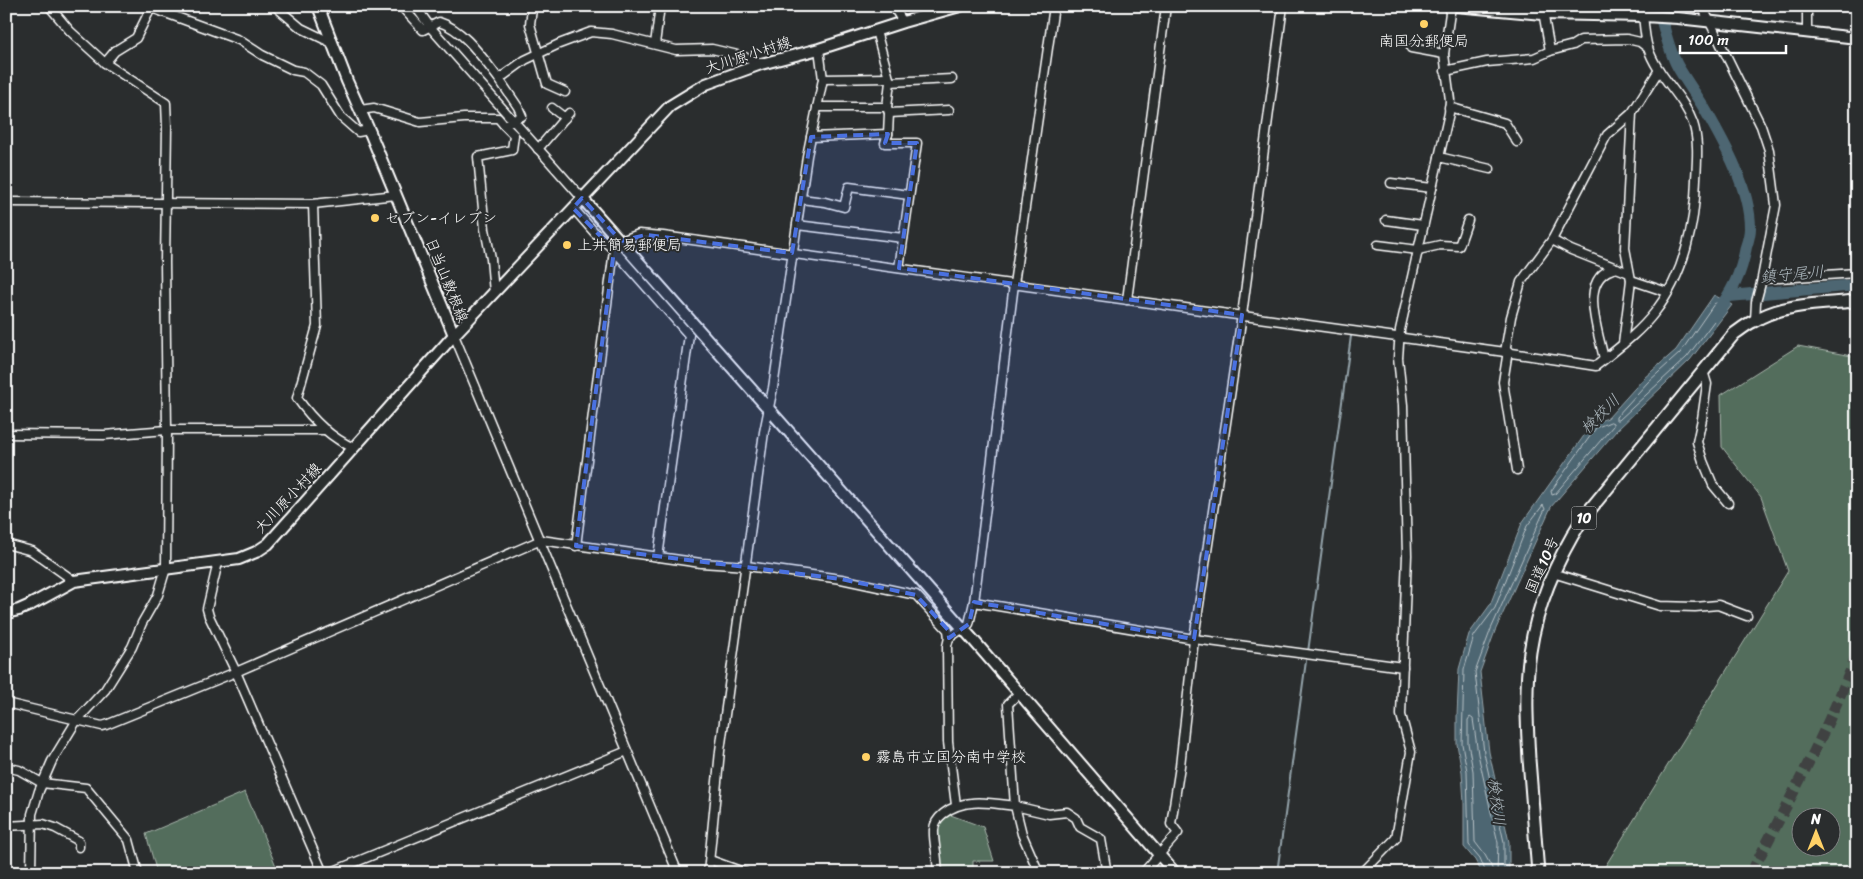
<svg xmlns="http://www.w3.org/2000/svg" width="1863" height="879" font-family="Sriracha,'Klee One',sans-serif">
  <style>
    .green { fill: #536d5b; stroke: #a9b6ad; fill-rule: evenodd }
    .water { fill: #4d6672; stroke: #94a3aa }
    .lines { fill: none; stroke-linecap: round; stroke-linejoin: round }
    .shore { stroke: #b8c2c7; stroke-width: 1 }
    .stream { stroke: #94a3aa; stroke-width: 2 }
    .river { stroke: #4d6672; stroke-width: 12 }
    .highway-tunnel { stroke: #3f4243; stroke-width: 11; stroke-dasharray: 11 5.5; stroke-linecap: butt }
    .minor-casing { stroke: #fff; stroke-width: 11 }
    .major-casing { stroke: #fff; stroke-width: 14 }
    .highway-casing { stroke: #fff; stroke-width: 15 }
    .minor { stroke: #2a2d2e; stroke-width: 8 }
    .major { stroke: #2a2d2e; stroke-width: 10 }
    .highway { stroke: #2a2d2e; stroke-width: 11 }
    .marked { fill: #4a71e0; fill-opacity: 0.2; stroke: #4a71e0; stroke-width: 4; stroke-dasharray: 10 6; stroke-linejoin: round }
    .poi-dot { fill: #ffd166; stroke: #2a2d2e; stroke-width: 2 }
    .labels { text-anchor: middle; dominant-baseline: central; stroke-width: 4; stroke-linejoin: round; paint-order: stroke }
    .shield { fill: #2a2d2e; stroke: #bfc0c0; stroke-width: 1 }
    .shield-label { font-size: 14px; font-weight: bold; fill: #fff }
    .poi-label { font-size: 15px; fill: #fff; stroke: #2a2d2e; text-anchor: start }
    .street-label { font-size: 15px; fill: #fff; stroke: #2a2d2e }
    .water-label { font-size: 16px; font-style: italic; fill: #afbac0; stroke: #2a2d2e }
  </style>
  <rect width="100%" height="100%" fill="#2a2d2e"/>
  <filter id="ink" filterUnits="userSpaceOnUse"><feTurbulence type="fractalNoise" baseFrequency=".02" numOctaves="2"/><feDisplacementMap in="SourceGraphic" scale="10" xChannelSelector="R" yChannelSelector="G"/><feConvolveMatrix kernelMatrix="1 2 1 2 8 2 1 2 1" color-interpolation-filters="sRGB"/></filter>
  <g filter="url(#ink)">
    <g class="green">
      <path d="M1798 346 1857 357V873H1601L1788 571 1761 497 1722 447 1721 395ZM1800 816H1830V846H1800Z"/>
      <polygon points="245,792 279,873 157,873 146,834"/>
      <polygon points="948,814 983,827 994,861 973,861 973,873 964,873 941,867 938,825"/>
    </g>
    <polygon class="water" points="1714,295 1732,305 1690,360 1616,431 1551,507 1495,631 1480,672 1489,752 1509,842 1509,873 1482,873 1475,860 1464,847 1464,803 1462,772 1457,744 1457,716 1459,669 1469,634 1490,605 1522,523 1593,423 1608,418 1644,378 1676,350"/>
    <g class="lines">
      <g class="shore">
        <polygon points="1717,303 1722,306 1723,309 1687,357 1619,420 1616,420 1616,417 1648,382 1680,353 1714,304"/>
        <polygon points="1611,422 1613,423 1613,426 1555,494 1552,495 1551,491 1596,428"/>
        <polyline points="1486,873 1480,858 1469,845 1467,771 1462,744 1464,670 1474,636 1495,608 1527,526 1543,505 1545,509 1491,629 1475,672 1484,753 1504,842 1504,873"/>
        <polyline points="1492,873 1492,868 1485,855 1475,842 1473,771 1468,743 1468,720 1470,717 1473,719 1478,754 1498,843 1497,873"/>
      </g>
      <g class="stream">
        <polyline points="1308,652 1351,336"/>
        <polyline points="1200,870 1220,873"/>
        <polyline points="1277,873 1306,661"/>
      </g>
      <g class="river">
        <path d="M1658 6C1664 27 1668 49 1678 67 1686 81 1695 93 1703 106 1723 141 1750 187 1750 228 1750 234 1748 241 1746 247 1741 275 1732 292 1715 315"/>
        <polyline points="1729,296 1857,285"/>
      </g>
      <path class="highway-tunnel" d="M1751 873C1789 801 1828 730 1857 654"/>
      <g class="minor-casing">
        <g id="minor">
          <polyline points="275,6 301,28 332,43"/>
          <path d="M401 6 423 30 439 22C465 30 483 59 499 79L525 60 559 44 591 32 612 34 676 50 712 49 742 56 761 64"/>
          <polyline points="415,6 431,28 582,198"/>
          <polyline points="893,6 903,22"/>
          <polyline points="1542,6 1550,51"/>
          <polyline points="1702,6 1761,126 1769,150 1776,205 1761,283 1756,302 1755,320"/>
          <polyline points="152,8 239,40 262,55 293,70 304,72 321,85 341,117 358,132 369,130"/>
          <polyline points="532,9 530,24 547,84 565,92"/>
          <polyline points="1807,31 1807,6"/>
          <polyline points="655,44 660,6"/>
          <polyline points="1411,48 1444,54"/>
          <polyline points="105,63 115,51 136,38 152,6"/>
          <polyline points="1445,71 1487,62 1534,58 1550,51 1573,45 1581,40 1627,39 1640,42 1648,48"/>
          <polyline points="823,79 888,78"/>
          <polyline points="890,82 952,79"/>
          <polyline points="817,107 887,107"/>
          <polyline points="1449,107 1505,123 1517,142"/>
          <polyline points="552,108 565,118"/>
          <polyline points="360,110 374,108 420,122 464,118 498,118 504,125"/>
          <polyline points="889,113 949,110"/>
          <polyline points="888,134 885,143 917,143 899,268"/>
          <polyline points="811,137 888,134 889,113 887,107 890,82 876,31"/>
          <polyline points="538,149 569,113"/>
          <polyline points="1439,157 1490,169"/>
          <polyline points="1391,183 1432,188"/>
          <polyline points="801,199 825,202 844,207 849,187 909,195"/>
          <polyline points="6,202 313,204 396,195"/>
          <path d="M313 204 317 326 297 398C311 418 331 438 354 448"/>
          <polyline points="573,208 595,233 614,250 689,335 658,557"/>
          <polyline points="1386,220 1423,225"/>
          <polyline points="797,225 903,238"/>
          <polyline points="1552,240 1571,250 1629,273"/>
          <polyline points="621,241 639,234 663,236 1505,352 1511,317 1521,282 1552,240 1607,135 1632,113 1659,70"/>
          <polyline points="1378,245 1418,250 1440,245 1459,246 1468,220"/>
          <polyline points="1762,279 1857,273"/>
          <polyline points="1631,280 1667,292"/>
          <polyline points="494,293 491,259 485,229 478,157 512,150 514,135 504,125 522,116 518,107 499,79"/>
          <polyline points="1127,300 1166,6"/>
          <polyline points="454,335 678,873"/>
          <polyline points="1623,344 1631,280 1625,248 1632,113"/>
          <polyline points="1508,351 1503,382 1517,470"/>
          <path d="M1505 352 1596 366C1617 349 1639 333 1655 312 1684 275 1695 225 1696 179 1697 160 1699 141 1693 123 1683 95 1657 76 1648 48 1644 35 1644 20 1642 6"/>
          <path d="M1604 359C1599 333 1576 275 1617 268"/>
          <polyline points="1703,371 1707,384 1702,419 1697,442 1703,461 1713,485 1728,503"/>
          <polyline points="6,434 104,435 167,430 326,430"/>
          <polyline points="6,544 32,551 74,581"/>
          <polyline points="576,546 614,250"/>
          <polyline points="218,562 207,609 209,616 236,672 323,873"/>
          <polyline points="1553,573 1660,606 1695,607 1718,605 1747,616"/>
          <polyline points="974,602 1194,639 1403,667"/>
          <polyline points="949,638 969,624 974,602 1014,284 1054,6"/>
          <polyline points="1019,693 1008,704 1015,806 1049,814 1067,812 1076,818 1080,827 1101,839 1106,868 1109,873"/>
          <polyline points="6,703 102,726 106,725 236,672 541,540 701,563 747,566 841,579 916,595 948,630 949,638 947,646 948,742 956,805"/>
          <polyline points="6,767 19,770 42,783 86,788 129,840 138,873"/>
          <polyline points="6,826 43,824 55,828 79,841 79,847"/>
          <polyline points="710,860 746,873"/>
          <polyline points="31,873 32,814 39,791 52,761 77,720 105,690 132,647 142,623 158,595 166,568 167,430 165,262 167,127 166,103 105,63 70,31 49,6"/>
          <polyline points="329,873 627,751"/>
          <polyline points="708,873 720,751 764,432 773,388 807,156 823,79 819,49"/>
          <path d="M937 873C939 858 933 844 934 830 934 823 938 818 943 814 963 797 991 803 1015 806L1022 834 1039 873"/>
          <polyline points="1143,873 1178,833 1171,824 1180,766 1194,639 1242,315 1283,6"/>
          <polyline points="1362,873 1396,838 1411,752 1401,715 1407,555 1403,405 1398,358 1400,330 1449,113 1450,100 1444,54 1451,6"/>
        </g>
      </g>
      <g class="major-casing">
        <g id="major">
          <polyline points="318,6 347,81 369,130 454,335"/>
          <polyline points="1456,6 1542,14 1644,16 1678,18 1857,38"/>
          <polyline points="582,198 975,642 1175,873"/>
          <polyline points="6,613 19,610 28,606 74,581 239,559 256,552 268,544 454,335 670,106 706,84 761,64 819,49 903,22 960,6"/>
        </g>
      </g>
      <g class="highway-casing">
        <path id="highway" d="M1538 873C1535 835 1532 797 1529 759 1527 723 1525 687 1530 652 1537 604 1557 559 1583 518L1734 334C1741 329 1747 324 1754 321 1784 303 1823 304 1857 301"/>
      </g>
      <use href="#minor" class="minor"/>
      <use href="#major" class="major"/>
      <use href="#highway" class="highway"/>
    </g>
  </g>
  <path class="marked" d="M888 134 885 143H917L899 268 1242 315 1194 639 974 602 969 624 949 638 948 630 916 595 841 579 576 546 614 250 573 208 582 198 621 241 646 235 792 253 811 137Z"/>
  <g class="poi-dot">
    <circle cx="1424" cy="24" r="5"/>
    <circle cx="375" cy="218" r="5"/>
    <circle cx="567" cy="245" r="5"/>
    <circle cx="866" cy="757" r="5"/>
  </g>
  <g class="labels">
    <rect class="shield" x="1571.5" y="506.5" width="25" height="23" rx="4"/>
    <g class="shield-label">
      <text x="1584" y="518">10</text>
    </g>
    <g class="poi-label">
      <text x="1424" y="41" text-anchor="middle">南国分郵便局</text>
      <text x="385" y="218">セブン-イレブン</text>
      <text x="577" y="245">上井簡易郵便局</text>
      <text x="876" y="757">霧島市立国分南中学校</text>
    </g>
    <g class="street-label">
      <text transform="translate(748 55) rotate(-18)">大川原小村線</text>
      <text transform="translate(447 280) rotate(68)">日当山敷根線</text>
      <text transform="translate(288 498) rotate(-47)">大川原小村線</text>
      <text transform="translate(1542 565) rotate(-66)">国道10号</text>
    </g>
    <g class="water-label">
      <text transform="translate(1792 274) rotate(-5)">鎮守尾川</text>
      <text transform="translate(1600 414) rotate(-45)">検校川</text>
      <text transform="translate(1497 802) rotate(83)">検校川</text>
    </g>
  </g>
  <rect width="1863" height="879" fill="none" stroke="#2a2d2e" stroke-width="25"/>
  <rect x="12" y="12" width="1838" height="854" fill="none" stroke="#fff" stroke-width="2" filter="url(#ink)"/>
  <g transform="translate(1816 832)"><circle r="24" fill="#2a2d2e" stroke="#7f8182"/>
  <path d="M0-4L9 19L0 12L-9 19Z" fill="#ffd166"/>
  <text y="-8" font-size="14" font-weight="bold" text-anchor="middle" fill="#ffffff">N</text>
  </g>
  <path d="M1680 45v8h106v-8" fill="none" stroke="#ffffff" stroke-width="2.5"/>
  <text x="1688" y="45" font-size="15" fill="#ffffff" stroke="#2a2d2e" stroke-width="4" paint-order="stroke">100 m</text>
</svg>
